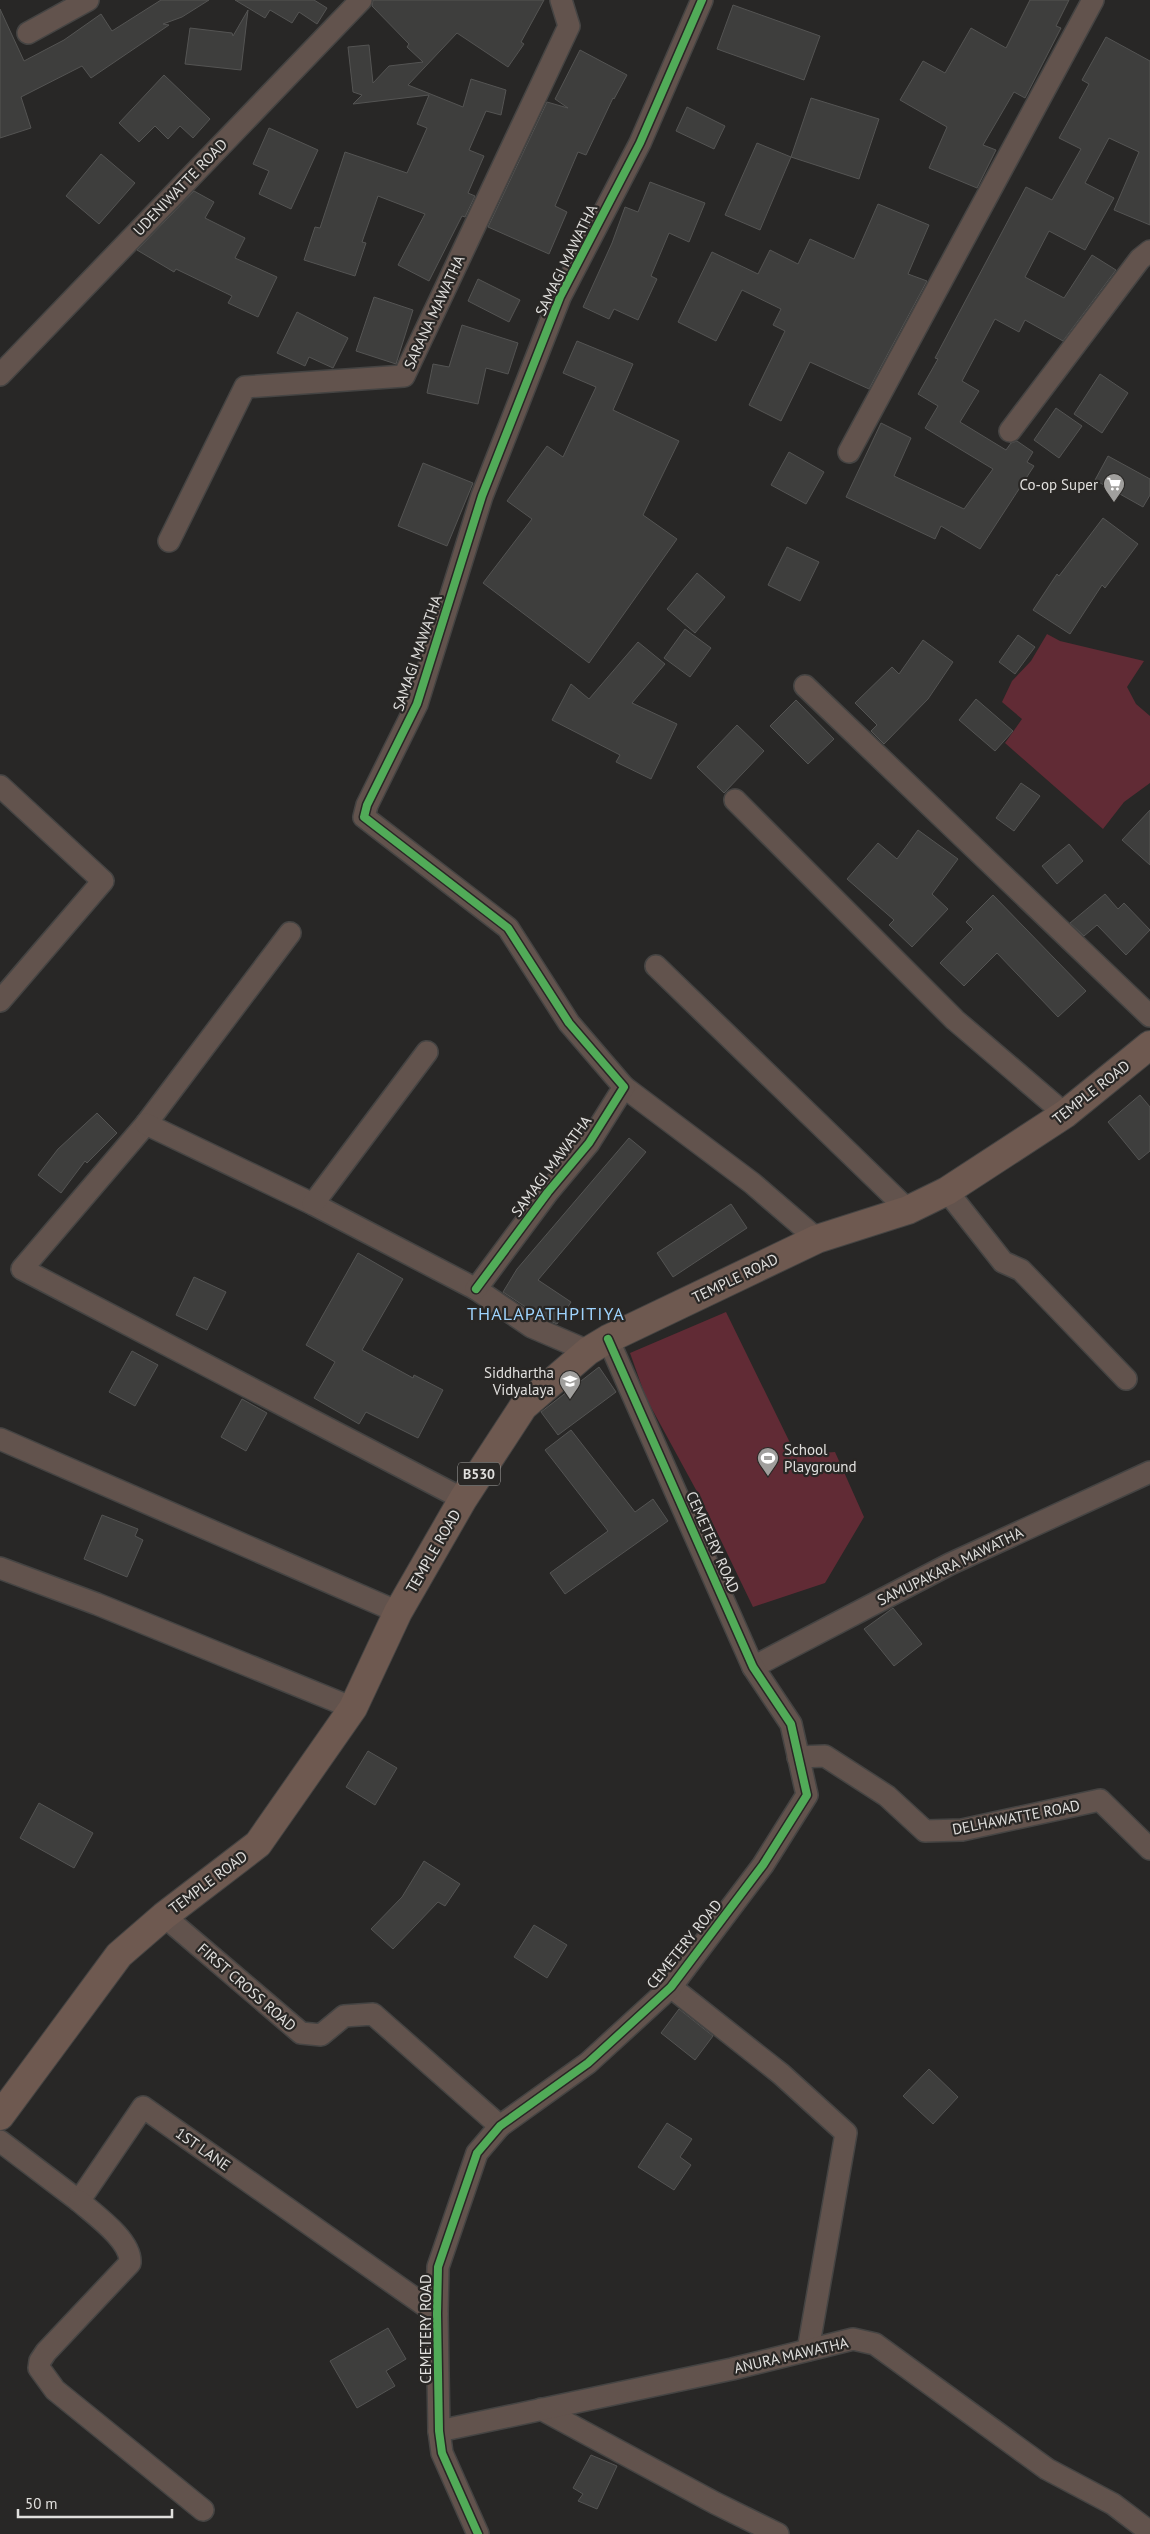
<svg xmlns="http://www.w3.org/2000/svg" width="1150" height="2534" font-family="'PT Sans',sans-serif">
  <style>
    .green { fill: #612b35 }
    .building { fill: #3e3e3d; stroke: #545453 }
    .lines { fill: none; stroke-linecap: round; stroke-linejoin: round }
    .street-casing { stroke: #454443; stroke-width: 24 }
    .primary-casing { stroke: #454443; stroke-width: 30 }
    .street { stroke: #62534d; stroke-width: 21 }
    .primary { stroke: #6e5950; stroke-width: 28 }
    .cycleway-casing { stroke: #292725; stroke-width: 11 }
    .cycleway { stroke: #51ab58; stroke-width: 8 }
    .labels { text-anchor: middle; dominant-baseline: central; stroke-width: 4.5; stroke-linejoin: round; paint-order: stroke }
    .shield { fill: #292725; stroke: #a9a8a6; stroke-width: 1 }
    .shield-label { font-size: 14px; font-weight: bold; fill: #e0dfdd }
    .street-label { font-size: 15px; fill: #e0dfdd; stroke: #292725 }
    .poi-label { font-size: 15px; fill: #e0dfdd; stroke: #292725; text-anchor: end }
    .quarter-label { font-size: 18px; letter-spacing: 1px; fill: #9ed3fd; stroke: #292725 }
  </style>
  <rect width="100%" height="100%" fill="#282726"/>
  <g class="green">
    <polygon points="1047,634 1060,641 1144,661 1127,687 1136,704 1150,716 1150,783 1124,802 1103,829 1005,743 1022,719 1002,702 1012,681 1031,661"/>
    <polygon points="726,1312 796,1455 835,1452 864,1517 825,1583 753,1607 701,1499 646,1398 630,1353"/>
  </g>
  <g class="building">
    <polygon points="161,0 209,0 182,17 163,24 169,25 91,78 82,66 21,97 31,128 0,138 0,9 24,61 64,40 101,14 112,31"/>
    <polygon points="235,0 314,0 327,8 317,24 299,12 292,23 270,10 265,18"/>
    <polygon points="373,0 544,0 521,42 524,44 508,67 457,33 408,85 463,107 471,79 506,90 501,115 486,111 469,150 484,156 468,193 475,196 465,217 462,216 429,281 398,265 425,214 378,196 362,242 366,243 355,276 304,260 315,227 320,228 345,152 407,173 427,128 417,124 429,95 353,104 362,95 353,92 348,47 369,45 373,83 389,66 423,62 407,47 409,44 372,6"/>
    <polygon points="1030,0 1069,0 1056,26 1061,28 1025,98 1014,92 983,145 996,150 977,188 929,168 947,127 900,100 923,61 945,73 971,28 1006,48"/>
    <polygon points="733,5 820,36 804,80 717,49"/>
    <polygon points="248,10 241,70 185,64 190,28 232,33 233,36"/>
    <polygon points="1106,37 1150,61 1150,225 1114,210 1139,152 1109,138 1085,183 1114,198 1085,250 1049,231 1025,277 1064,298 1092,255 1116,270 1063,341 1025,320 1019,332 995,319 962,381 979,391 960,422 1006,450 1011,443 1017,441 1033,452 1027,462 1034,466 980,549 941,526 935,539 846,497 881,423 911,438 894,476 964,509 993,469 925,428 938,406 918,394 938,359 935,358 1026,187 1052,200 1081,149 1059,138 1089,84 1082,80"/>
    <polygon points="580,50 627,75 614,99 613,98 586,155 578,152 555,206 567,212 549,254 488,227 547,102 568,108 555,99"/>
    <polygon points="164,75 210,119 193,138 180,126 168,139 155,126 139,142 119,123"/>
    <polygon points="811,98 879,119 859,179 791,157"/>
    <polygon points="687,107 725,126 714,149 676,131"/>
    <polygon points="269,128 318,150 291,209 259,194 269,171 253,164"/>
    <polygon points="757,143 791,157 760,230 725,215"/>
    <polygon points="101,154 135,183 99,224 66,196"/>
    <polygon points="650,182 705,203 689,242 669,233 651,276 657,279 638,320 614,309 609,319 583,307 612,243 625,207 638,212"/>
    <polygon points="194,191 214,202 205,218 245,238 235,258 277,277 258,317 228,303 232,296 176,269 174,272 137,250"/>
    <polygon points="878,204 929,225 908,274 927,281 869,389 810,362 781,421 749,405 785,331 773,325 781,309 742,290 716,341 678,322 712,252 758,274 770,250 798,264 810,239 854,259"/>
    <polygon points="478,279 520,300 509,322 468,301"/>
    <polygon points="374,297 413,310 396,364 356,351"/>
    <polygon points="297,312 348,338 333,368 309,357 305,366 277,353"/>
    <polygon points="462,325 518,343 508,374 486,368 478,404 427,393 433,364 449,367"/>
    <polygon points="577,341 633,364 613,410 679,441 643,515 677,539 589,663 483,583 532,519 507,501 547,446 563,457 596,387 563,373"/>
    <polygon points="1100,374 1128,393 1102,433 1074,414"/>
    <polygon points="1056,408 1082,426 1059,458 1034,440"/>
    <polygon points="789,452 824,472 806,504 771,485"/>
    <polygon points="1108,456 1150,479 1150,495 1143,507 1095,480"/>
    <polygon points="423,463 473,483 447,546 398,526"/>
    <polygon points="1103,518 1138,544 1105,588 1102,585 1070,634 1033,610 1057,574 1059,576"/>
    <polygon points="787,547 819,562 800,601 768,585"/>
    <polygon points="697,573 725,597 695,633 667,609"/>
    <polygon points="685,629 711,648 690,677 664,658"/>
    <polygon points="1018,635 1035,647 1015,674 999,662"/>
    <polygon points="923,640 953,662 928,699 884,744 871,731 877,725 855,703 892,667 899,674"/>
    <polygon points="638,642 665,664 632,703 677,724 651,779 616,762 620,755 552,720 571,684 589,699"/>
    <polygon points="976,699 1013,731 995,751 959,720"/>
    <polygon points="796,700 834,739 808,764 770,726"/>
    <polygon points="737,725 764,751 724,793 697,767"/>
    <polygon points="1021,783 1040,796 1014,831 996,818"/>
    <polygon points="1150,810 1150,865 1122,840"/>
    <polygon points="918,830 958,859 932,894 948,909 912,947 889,925 894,920 847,879 878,843 897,859"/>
    <polygon points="1069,844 1083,861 1057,884 1042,866"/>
    <polygon points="1105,894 1118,909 1124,903 1150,930 1126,955 1097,925 1084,936 1070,923"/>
    <polygon points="993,895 1086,991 1058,1017 997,953 964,986 940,963 973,929 966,922"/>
    <polygon points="1140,1095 1150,1107 1150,1151 1139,1160 1108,1122"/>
    <polygon points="97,1113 117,1133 87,1163 85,1161 61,1193 38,1175 58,1149"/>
    <polygon points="629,1138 646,1152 538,1280 571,1302 557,1324 539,1316 503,1292 517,1269"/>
    <polygon points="731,1204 747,1228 673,1277 657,1253"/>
    <polygon points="358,1253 403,1279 362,1350 413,1378 414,1375 443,1390 418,1438 366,1412 359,1424 314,1398 335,1362 306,1345"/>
    <polygon points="194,1277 226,1292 207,1330 176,1315"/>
    <polygon points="132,1351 158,1365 135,1406 109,1392"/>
    <polygon points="599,1367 616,1392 558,1435 541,1412"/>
    <polygon points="242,1399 267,1413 246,1451 221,1437"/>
    <polygon points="571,1430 635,1512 653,1499 668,1521 565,1594 550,1573 608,1531 545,1450"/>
    <polygon points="102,1515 138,1529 135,1536 143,1540 127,1577 84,1559"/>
    <polygon points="893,1608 922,1644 894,1666 864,1629"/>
    <polygon points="368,1751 397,1768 375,1805 346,1787"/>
    <polygon points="39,1803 93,1833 74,1868 20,1838"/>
    <polygon points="424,1861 460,1884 445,1906 438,1902 393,1949 371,1929 402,1897"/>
    <polygon points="534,1925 567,1945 547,1978 514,1957"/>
    <polygon points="679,2009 713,2036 695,2060 661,2033"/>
    <polygon points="929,2069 958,2097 933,2124 903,2096"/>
    <polygon points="667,2123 692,2139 680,2157 691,2165 674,2190 638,2167"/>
    <polygon points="388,2328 406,2359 386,2371 395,2386 357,2408 330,2361"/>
    <polygon points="591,2455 617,2466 597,2509 578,2501 583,2494 573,2488"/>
  </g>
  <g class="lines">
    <g class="street-casing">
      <g id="street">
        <polyline points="28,33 88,0"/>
        <polyline points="0,375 361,0"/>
        <polyline points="1010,431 1140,259 1150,251"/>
        <polyline points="849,452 1093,0"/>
        <polyline points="169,541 245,387 404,376 569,26 561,0"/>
        <polyline points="805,686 1150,1016"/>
        <polyline points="0,786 103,881 0,1001"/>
        <polyline points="735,800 955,1020 1065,1114"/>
        <polyline points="290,933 146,1124 22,1269 463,1499"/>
        <polyline points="656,966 908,1210"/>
        <polyline points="624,1087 752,1183 817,1239"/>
        <polyline points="146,1124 313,1204 476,1289 532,1327 588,1351"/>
        <polyline points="947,1191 1003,1262 1021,1270 1126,1379"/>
        <polyline points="313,1204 427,1052"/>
        <polyline points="476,1289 548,1192 589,1143 624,1087 569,1023 508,928 364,817 367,805 417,704 482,496 560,297 640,143 702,0"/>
        <polyline points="0,1439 398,1612"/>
        <polyline points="0,1568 97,1604 353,1708"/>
        <polyline points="753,1667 950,1564 1150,1472"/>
        <polyline points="798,1757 825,1756 887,1796 925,1831 962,1830 1100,1800 1150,1849"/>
        <polyline points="164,1916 301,2033 321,2035 344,2016 373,2014 500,2126"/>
        <polyline points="671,1987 781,2074 846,2133 808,2350"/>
        <polyline points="0,2141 79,2201 143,2107 437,2314"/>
        <path d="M79 2201C95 2215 132 2241 130 2263L46 2352 40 2361 39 2368 55 2390 203 2510"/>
        <polyline points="541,2409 715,2503 778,2534"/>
        <polyline points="439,2431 732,2369 853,2339 875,2344 1047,2469 1113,2504 1150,2532"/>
        <polyline points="478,2534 442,2453 439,2431 437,2314 438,2267 477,2153 500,2126 588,2063 671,1987 763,1865 807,1795 791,1724 753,1667 608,1339"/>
      </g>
    </g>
    <g class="primary-casing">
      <polyline id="primary" points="0,2116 119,1955 164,1916 258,1844 353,1708 398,1612 463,1499 523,1407 588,1351 608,1339 817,1239 908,1210 947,1191 1065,1114 1150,1045"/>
    </g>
    <use href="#street" class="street"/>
    <use href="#primary" class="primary"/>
    <g class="cycleway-casing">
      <g id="cycleway">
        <polyline points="476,1289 548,1192 589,1143 624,1087 569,1023 508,928 364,817 367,805 417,704 482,496 560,297 640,143 702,0"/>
        <polyline points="478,2534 442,2453 439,2431 437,2314 438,2267 477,2153 500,2126 588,2063 671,1987 763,1865 807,1795 791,1724 753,1667 608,1339"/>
      </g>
    </g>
    <use href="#cycleway" class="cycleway"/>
  </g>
  <defs>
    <g id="supermarket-pin" transform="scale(1.125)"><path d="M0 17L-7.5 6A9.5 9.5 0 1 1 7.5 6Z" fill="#a09f9d" stroke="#292725"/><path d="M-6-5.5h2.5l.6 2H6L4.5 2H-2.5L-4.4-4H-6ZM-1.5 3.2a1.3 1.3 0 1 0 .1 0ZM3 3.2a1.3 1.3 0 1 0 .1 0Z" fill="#fff"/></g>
    <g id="school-pin" transform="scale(1.125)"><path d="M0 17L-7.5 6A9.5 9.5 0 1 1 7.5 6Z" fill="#a09f9d" stroke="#292725"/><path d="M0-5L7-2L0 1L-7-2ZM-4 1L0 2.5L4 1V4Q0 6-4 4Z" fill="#fff"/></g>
    <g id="stadium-pin" transform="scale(1.125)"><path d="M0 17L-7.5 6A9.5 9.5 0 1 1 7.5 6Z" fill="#a09f9d" stroke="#292725"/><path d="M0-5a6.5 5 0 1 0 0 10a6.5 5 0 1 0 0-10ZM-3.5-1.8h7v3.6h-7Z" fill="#fff"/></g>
  </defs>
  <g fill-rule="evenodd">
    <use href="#supermarket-pin" x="1114" y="484"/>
    <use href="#school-pin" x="570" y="1381"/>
    <use href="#stadium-pin" x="768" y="1458"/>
  </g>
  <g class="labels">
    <rect class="shield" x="458" y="1462.5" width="42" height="23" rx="4"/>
    <g class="shield-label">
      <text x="479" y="1474">B530</text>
    </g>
    <g class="street-label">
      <text transform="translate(180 187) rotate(-46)">UDENIWATTE ROAD</text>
      <text transform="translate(566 260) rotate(-64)">SAMAGI MAWATHA</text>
      <text transform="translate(434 312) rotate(-65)">SARANA MAWATHA</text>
      <text transform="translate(417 653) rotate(-71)">SAMAGI MAWATHA</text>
      <text transform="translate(1091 1092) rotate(-38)">TEMPLE ROAD</text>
      <text transform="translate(551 1166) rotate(-53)">SAMAGI MAWATHA</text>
      <text transform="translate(735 1278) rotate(-26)">TEMPLE ROAD</text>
      <text transform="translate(713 1542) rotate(66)">CEMETERY ROAD</text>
      <text transform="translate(433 1551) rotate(-60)">TEMPLE ROAD</text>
      <text transform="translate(950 1566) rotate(-26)">SAMUPAKARA MAWATHA</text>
      <text transform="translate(1016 1817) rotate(-11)">DELHAWATTE ROAD</text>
      <text transform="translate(208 1882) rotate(-37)">TEMPLE ROAD</text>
      <text transform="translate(684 1944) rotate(-51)">CEMETERY ROAD</text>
      <text transform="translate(247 1987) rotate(41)">FIRST CROSS ROAD</text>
      <text transform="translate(203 2149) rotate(35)">1ST LANE</text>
      <text transform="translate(425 2329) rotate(-90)">CEMETERY ROAD</text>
      <text transform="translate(791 2355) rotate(-13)">ANURA MAWATHA</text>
    </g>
    <g class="poi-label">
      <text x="1098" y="484">Co-op Super</text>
      <text x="554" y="1372">Siddhartha<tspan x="554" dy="17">Vidyalaya</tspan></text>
      <text x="784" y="1449" text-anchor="start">School<tspan x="784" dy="17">Playground</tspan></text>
    </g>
    <g class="quarter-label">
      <text x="546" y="1313">THALAPATHPITIYA</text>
    </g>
  </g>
  <path d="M18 2509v8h154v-8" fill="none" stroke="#e0dfdd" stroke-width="2.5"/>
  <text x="25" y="2509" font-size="15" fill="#e0dfdd" stroke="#292725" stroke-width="4" paint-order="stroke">50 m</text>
</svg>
